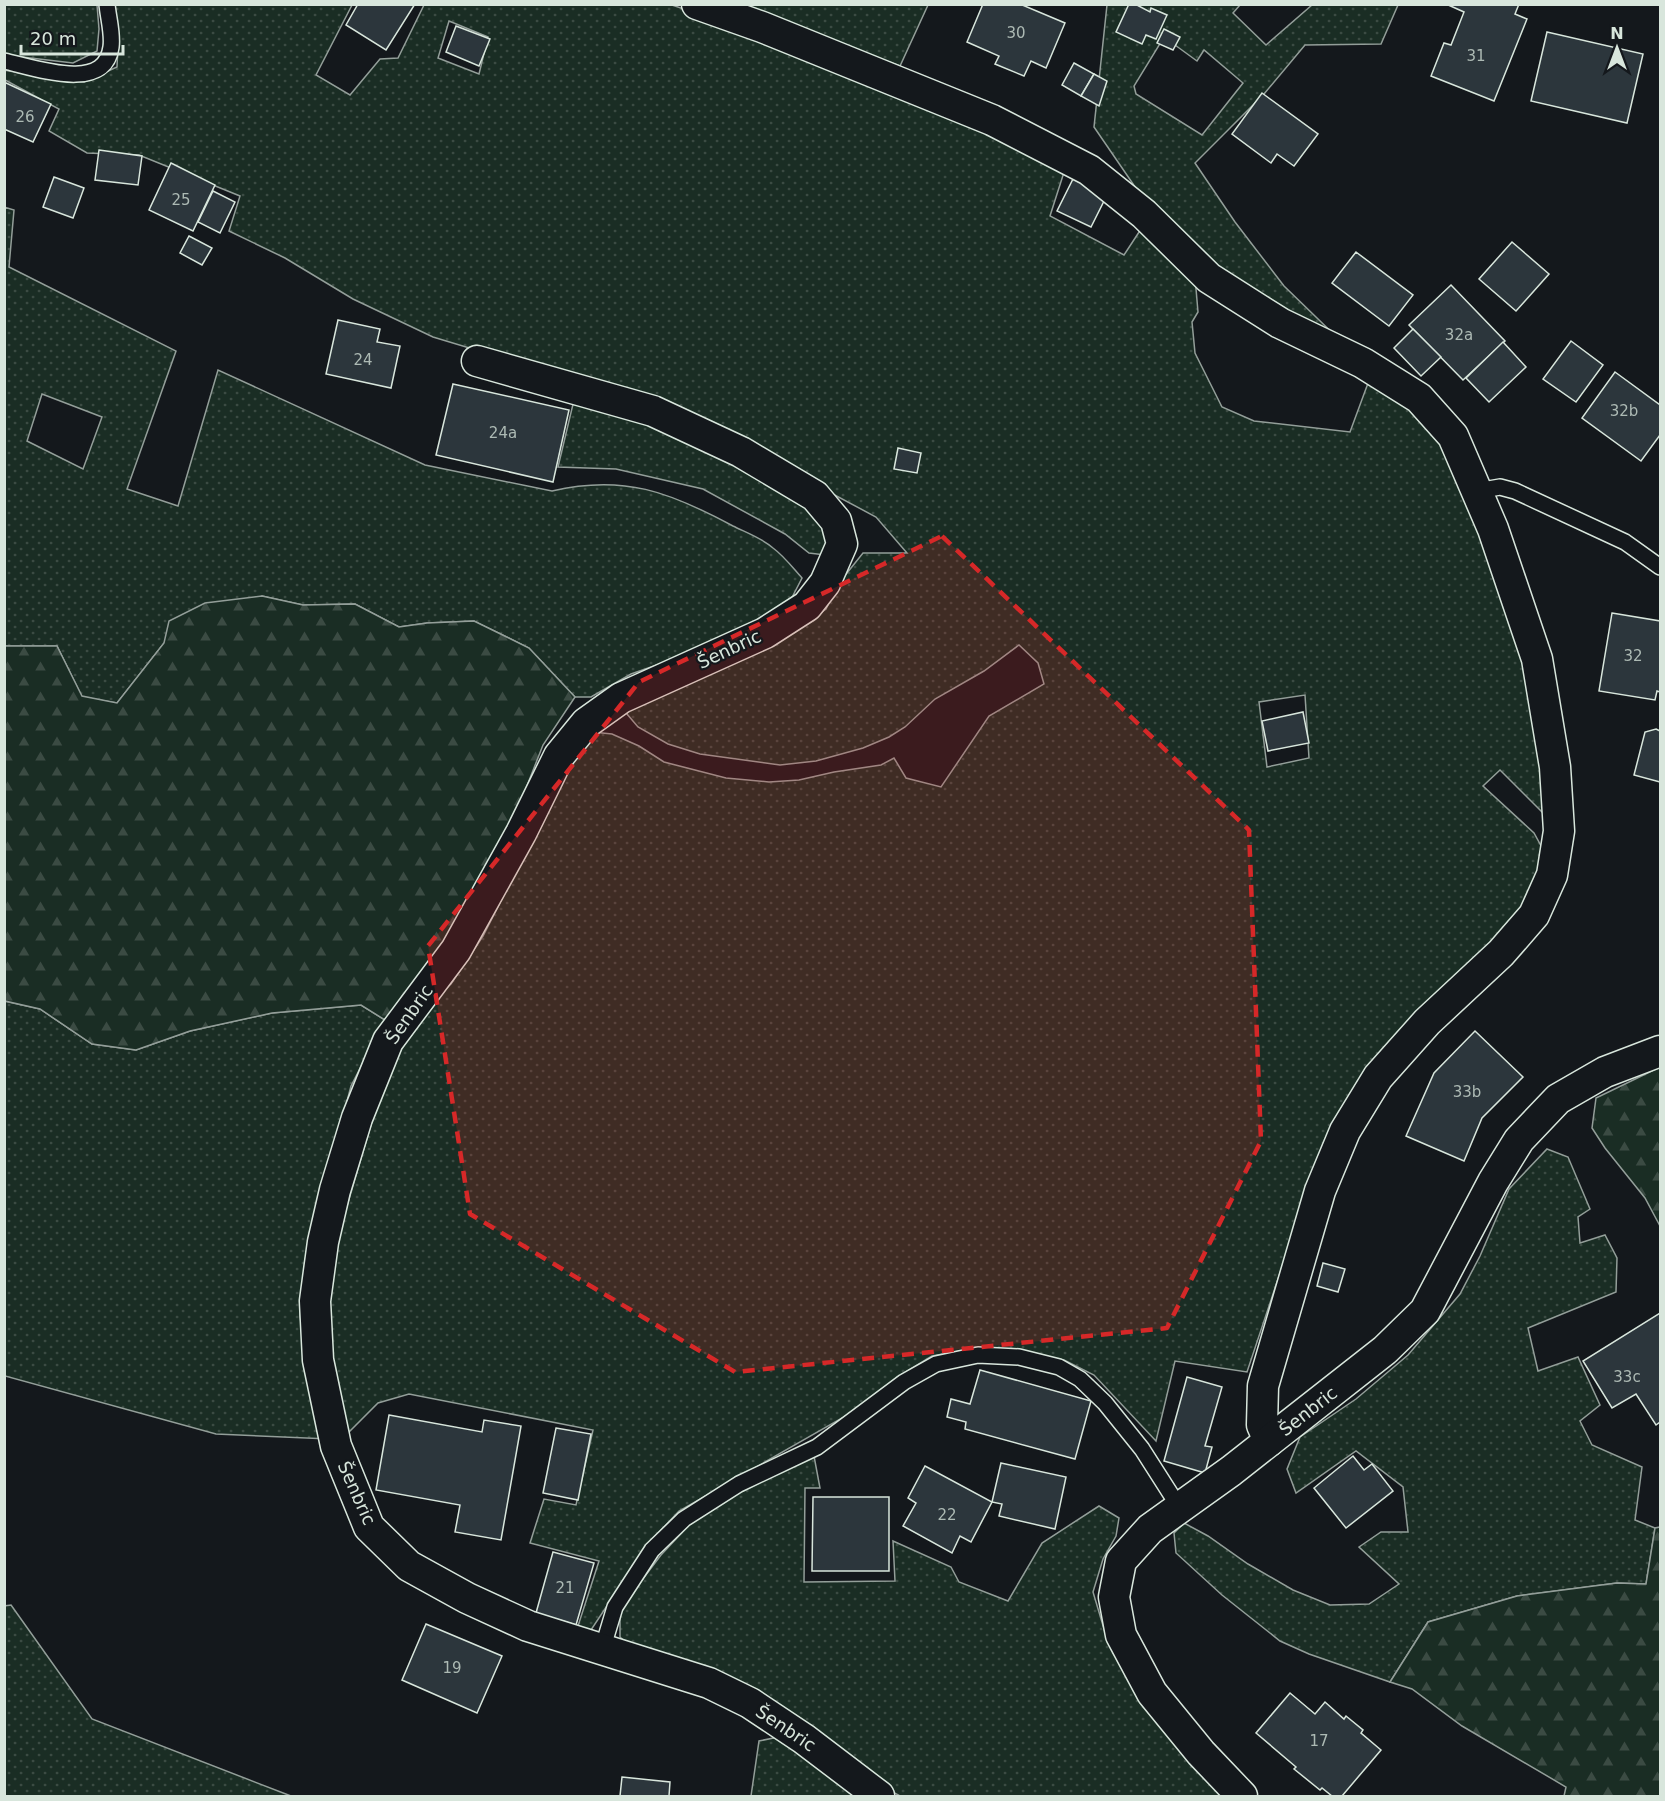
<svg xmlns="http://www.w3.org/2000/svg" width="1665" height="1801" font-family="'DejaVu Sans',sans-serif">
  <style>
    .grass { fill: url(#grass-dots); stroke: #939e99; stroke-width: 1.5; fill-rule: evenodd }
    .forest { fill: url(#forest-firs); stroke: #939e99; stroke-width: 1.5 }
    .building { fill: #2c363c; stroke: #d8e6dc; stroke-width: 1.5 }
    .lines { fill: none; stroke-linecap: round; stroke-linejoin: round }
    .service-casing { stroke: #d8e6dc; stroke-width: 18 }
    .minor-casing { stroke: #d8e6dc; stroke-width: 33 }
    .service { stroke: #14181c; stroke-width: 15 }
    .minor { stroke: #14181c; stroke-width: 30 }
    .marked { fill: #d62828; fill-opacity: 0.2; stroke: #d62828; stroke-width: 4.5; stroke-dasharray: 12 8; stroke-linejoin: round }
    .labels { text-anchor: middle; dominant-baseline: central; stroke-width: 4.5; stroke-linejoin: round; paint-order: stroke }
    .number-label { font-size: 15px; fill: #adbab4 }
    .street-label { font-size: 18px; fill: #d8e6dc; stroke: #14181c }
  </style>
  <defs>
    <pattern id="grass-dots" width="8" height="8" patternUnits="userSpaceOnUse" patternTransform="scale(1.5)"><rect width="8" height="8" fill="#1a2d24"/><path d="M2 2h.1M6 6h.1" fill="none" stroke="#3b4b43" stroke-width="1.8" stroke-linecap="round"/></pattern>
    <pattern id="forest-firs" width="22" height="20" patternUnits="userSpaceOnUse" patternTransform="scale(1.5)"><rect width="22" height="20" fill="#1a2d24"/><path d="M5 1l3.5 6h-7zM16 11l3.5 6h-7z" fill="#3b4b43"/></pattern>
  </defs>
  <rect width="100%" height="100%" fill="#14181c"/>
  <g class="grass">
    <polygon points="5,5 97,5 99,29 97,51 73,63 5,55"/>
    <path d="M113 5H352L316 75 350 95 380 59 398 58 424 5H672L766 37 1066 166 1050 216 1124 255 1143 226 1195 277 1198 312 1192 322 1195 353 1222 407 1254 421 1350 432 1371 375 1445 442 1532 675 1547 817 1500 770 1483 786 1534 833 1546 855 1513 925 1428 1002 1290 1243 1247 1372 1175 1361 1156 1441 1094 1375 1064 1360 982 1347 932 1356 902 1374 858 1409 679 1511 648 1544 591 1630 577 1629 599 1561 530 1543 544 1499 576 1505 593 1430 409 1394 378 1403 348 1433 333 1373 326 1277 389 1064 414 1017 451 984 483 936 529 846 554 786 593 732 612 734 639 746 664 762 726 778 769 782 799 780 834 772 881 765 894 758 906 778 941 787 989 716 1044 684 1038 663 1019 645 984 671 935 699 905 727 889 737 863 748 816 761 780 765 700 754 668 744 638 727 627 714 630 701 797 630 826 609 839 583 863 553H907L876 517 814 484 519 363 433 337 353 299 285 258 229 231 240 196 139 155 87 153 49 131 59 109 5 80 4 70 47 78 84 82 117 67 118 45ZM449 21 488 37 479 74 438 58ZM1305 695 1309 758 1267 767 1259 702Z"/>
    <polygon points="732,5 928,5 900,66"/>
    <path d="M1107 5H1240L1233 13 1266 45 1312 5H1398L1381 44 1305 45 1264 94 1195 163 1235 222 1284 286 1350 350 1223 278 1144 200 1094 127ZM1164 37 1197 61 1204 50 1243 83 1202 135 1136 94 1134 86Z"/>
    <path d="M4 207 14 210 9 267 176 351 127 489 178 506 218 370 425 465 552 491C623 474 670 492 733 526 745 532 762 538 773 548 784 556 793 568 802 578L785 611 703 649 631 674 591 697H575L529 648 474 621 427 623 399 627 355 604 303 605 262 596 164 643 117 703 82 697 57 646H5ZM42 394 102 417 83 469 27 441Z"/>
    <polygon points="573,404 655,419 829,520 825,555 809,553 785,534 703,489 616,469 558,467"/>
    <polygon points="4,1001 40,1009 92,1044 136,1050 190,1031 272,1013 361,1005 385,1020 351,1086 305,1260 300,1315 305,1355 329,1439 216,1434 5,1376"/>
    <polygon points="1547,1149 1568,1157 1590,1209 1578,1217 1580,1243 1605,1235 1617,1258 1616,1292 1528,1328 1538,1371 1578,1357 1600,1405 1580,1421 1592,1445 1642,1467 1635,1520 1655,1528 1646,1584 1617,1583 1517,1596 1428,1622 1390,1682 1309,1654 1280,1641 1222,1595 1176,1553 1174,1533 1184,1523 1208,1536 1248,1564 1293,1590 1330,1605 1369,1604 1399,1584 1359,1547 1381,1532 1408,1532 1403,1487 1356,1451 1296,1493 1287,1469 1300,1437 1356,1399 1408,1355 1460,1294 1480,1256 1509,1189"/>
    <polygon points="814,1456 820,1488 805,1488 804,1582 895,1581 893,1541 951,1567 959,1582 1008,1601 1042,1543 1099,1506 1119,1518 1116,1536 1103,1559 1093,1592 1107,1639 1141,1701 1228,1796 900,1796 635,1651 620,1637 620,1609 661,1555 690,1524 742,1486"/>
    <polygon points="11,1605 92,1719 291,1796 5,1796 4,1606"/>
    <polygon points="783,1736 865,1796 751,1796 759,1741"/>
  </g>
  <g class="forest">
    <polygon points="262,596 303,605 355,604 399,627 427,623 474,621 529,648 575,697 543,745 503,847 460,927 385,1020 361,1005 272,1013 190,1031 136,1050 92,1044 40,1009 5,1001 5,646 57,646 82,696 117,703 164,643 169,621 205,603"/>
    <polygon points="1660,1067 1660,1226 1645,1198 1605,1148 1592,1128 1596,1098"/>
    <polygon points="1660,1527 1660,1796 1564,1796 1566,1787 1462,1726 1412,1689 1390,1682 1428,1622 1517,1596 1617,1583 1646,1584 1655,1528"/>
  </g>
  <g class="building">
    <polygon points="358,4 415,4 386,50 346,25"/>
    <polygon points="983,4 1020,4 1065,23 1046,68 1031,61 1024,76 995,64 999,56 967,42"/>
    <polygon points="1129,4 1135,4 1150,12 1151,8 1167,15 1156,39 1146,35 1142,44 1116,32"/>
    <polygon points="1446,4 1519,4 1515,14 1527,19 1494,101 1431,76 1444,43 1451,45 1464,12"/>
    <polygon points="456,26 490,39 479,66 446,52"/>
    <polygon points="1164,29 1180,37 1173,50 1157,43"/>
    <polygon points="1547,32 1643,54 1627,123 1531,101"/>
    <polygon points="1074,63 1094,74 1081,96 1062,85"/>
    <polygon points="1094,74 1107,81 1099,106 1081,96"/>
    <polygon points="4,82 51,104 33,142 4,129"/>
    <polygon points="1262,93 1318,134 1294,166 1277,154 1271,163 1232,134"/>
    <polygon points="99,150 142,156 138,185 95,180"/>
    <polygon points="171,163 215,185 193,231 149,210"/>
    <polygon points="54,177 84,188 73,218 43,207"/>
    <polygon points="1073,179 1107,195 1091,227 1057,211"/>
    <polygon points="213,191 235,202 220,233 198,222"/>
    <polygon points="189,236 212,248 202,265 180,253"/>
    <polygon points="1512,242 1549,274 1516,311 1479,279"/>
    <polygon points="1356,252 1413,295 1389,326 1332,283"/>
    <polygon points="1451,285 1505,341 1463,380 1409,325"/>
    <polygon points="338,320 380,329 377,342 400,346 391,388 326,374"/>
    <polygon points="1413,329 1441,357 1421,376 1394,348"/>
    <polygon points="1571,341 1603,365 1576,402 1543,379"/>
    <polygon points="1503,342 1526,367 1489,402 1466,378"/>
    <polygon points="1615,372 1660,405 1660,435 1641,461 1582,418"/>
    <polygon points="453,384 569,410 553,482 436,455"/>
    <polygon points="898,448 921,453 917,473 894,469"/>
    <polygon points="1612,613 1660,621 1660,692 1657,691 1655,700 1599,691"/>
    <polygon points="1303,712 1309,743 1268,751 1262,721"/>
    <polygon points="1656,729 1660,731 1660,782 1634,775 1645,732"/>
    <polygon points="1475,1031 1523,1077 1482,1118 1464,1161 1406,1136 1434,1073"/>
    <polygon points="1323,1263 1345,1269 1338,1292 1317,1286"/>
    <polygon points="1660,1313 1660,1422 1656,1425 1636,1394 1612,1408 1583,1361"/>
    <polygon points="980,1370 1091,1401 1075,1459 965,1429 966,1422 947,1417 951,1399 970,1404"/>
    <polygon points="1187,1377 1222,1387 1205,1446 1212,1447 1205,1473 1164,1461"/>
    <polygon points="389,1415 482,1432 484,1420 521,1426 501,1540 455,1532 460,1505 376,1490"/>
    <polygon points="556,1428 591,1434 578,1500 543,1493"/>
    <polygon points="1353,1456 1364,1470 1372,1464 1393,1491 1346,1528 1314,1488"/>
    <polygon points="1001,1463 1066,1477 1055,1529 999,1516 1002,1504 992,1502"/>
    <polygon points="925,1466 992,1502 971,1542 960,1536 952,1553 903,1526 916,1503 908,1498"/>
    <polygon points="813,1497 889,1497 889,1571 812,1571"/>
    <polygon points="553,1552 594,1563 576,1625 536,1613"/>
    <polygon points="426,1624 502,1656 477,1713 402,1680"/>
    <polygon points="1290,1693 1315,1714 1325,1702 1344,1719 1346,1716 1363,1730 1361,1733 1381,1750 1342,1796 1332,1796 1322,1788 1320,1790 1294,1769 1296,1767 1256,1733"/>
    <polygon points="622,1777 670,1782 669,1796 620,1796"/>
  </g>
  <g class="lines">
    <g class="service-casing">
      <g id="service">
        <path d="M4 61C33 67 105 94 111 47 113 34 108 17 107 4"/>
        <polyline points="1477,491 1500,487 1515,491 1625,542 1660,567"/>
        <polyline points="602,1650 615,1607 652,1550 684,1519 739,1484 817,1447 904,1382 936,1364 978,1355 1019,1357 1059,1367 1080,1379 1105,1403 1142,1449 1179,1507"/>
      </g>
    </g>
    <g class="minor-casing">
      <g id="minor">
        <polyline points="697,4 762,27 992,120 1089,170 1144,214 1209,278 1280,323 1363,363 1419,398 1453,436 1493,529 1537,659 1555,767 1559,831 1552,875 1534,915 1501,953 1427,1022 1378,1077 1345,1131 1320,1191 1263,1386 1262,1425 1269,1441"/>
        <polyline points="477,361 653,411 741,452 815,496 836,521 842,544 825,583 807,606 765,633 621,698 586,723 559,756 521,833 456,950 388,1041 357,1118 335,1190 323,1242 315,1301 318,1360 336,1446 369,1527 409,1566 467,1598 528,1626 709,1683 750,1703 804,1739 879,1796"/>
        <polyline points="1242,1796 1201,1753 1152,1693 1121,1635 1114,1597 1121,1561 1150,1529 1231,1471 1385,1350 1425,1311 1493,1182 1519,1140 1558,1099 1605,1072 1660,1051"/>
      </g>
    </g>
    <use href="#service" class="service"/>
    <use href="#minor" class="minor"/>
  </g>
  <path class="marked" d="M942 536 1249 830 1261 1141 1167 1328 735 1372 470 1214 428 946 639 682Z"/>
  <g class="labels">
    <g class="number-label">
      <text x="1016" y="33">30</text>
      <text x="1476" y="56">31</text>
      <text x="25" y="117">26</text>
      <text x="181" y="200">25</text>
      <text x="1459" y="335">32a</text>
      <text x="363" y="360">24</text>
      <text x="1624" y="411">32b</text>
      <text x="503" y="433">24a</text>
      <text x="1633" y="656">32</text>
      <text x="1467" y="1092">33b</text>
      <text x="1627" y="1377">33c</text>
      <text x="947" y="1515">22</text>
      <text x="565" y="1588">21</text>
      <text x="452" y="1668">19</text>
      <text x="1319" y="1741">17</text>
    </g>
    <g class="street-label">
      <text transform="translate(729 649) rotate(-25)">Šenbric</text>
      <text transform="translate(409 1014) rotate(-55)">Šenbric</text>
      <text transform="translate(1308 1411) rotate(-38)">Šenbric</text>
      <text transform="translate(357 1493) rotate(66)">Šenbric</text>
      <text transform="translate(786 1728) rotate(34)">Šenbric</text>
    </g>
  </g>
  <rect width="1665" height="1801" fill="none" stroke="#d8e6dc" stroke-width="12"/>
  <g transform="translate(1617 48)" stroke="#14181c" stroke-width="4.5" paint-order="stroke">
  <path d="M0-4.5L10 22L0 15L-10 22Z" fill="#d8e6dc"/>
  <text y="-9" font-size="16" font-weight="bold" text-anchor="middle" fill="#d8e6dc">N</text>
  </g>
  <path d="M21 45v9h102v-9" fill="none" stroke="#d8e6dc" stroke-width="3"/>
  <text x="30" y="45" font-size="18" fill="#d8e6dc" stroke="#14181c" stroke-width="4.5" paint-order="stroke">20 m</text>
</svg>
